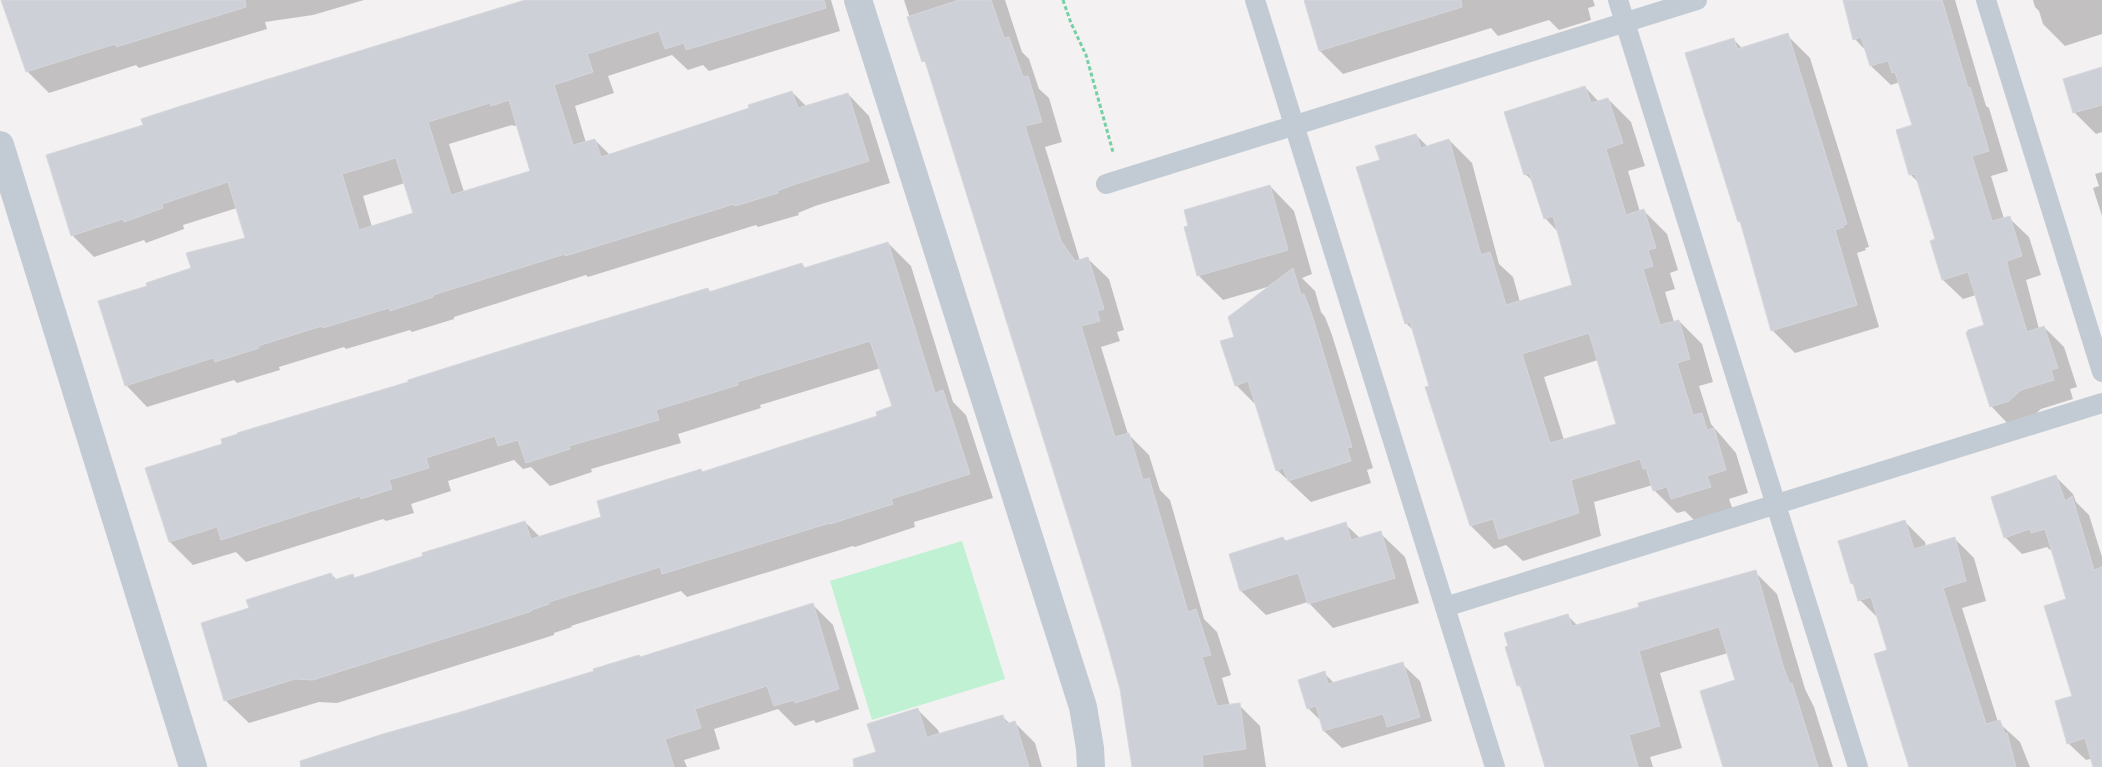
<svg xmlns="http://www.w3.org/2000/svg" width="2102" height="767" font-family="'Sofia Sans Condensed',sans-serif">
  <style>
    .green { fill: #c0f1d3 }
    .shadow { fill: #0003; fill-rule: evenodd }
    .building { fill: #cdd0d6; stroke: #d5d7dd; fill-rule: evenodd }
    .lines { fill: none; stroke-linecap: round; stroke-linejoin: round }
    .path { stroke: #76d0a5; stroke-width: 3; stroke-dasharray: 4 2.5; stroke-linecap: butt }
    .service { stroke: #c2cbd3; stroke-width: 20 }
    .minor { stroke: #c2cbd3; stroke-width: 28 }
  </style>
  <rect width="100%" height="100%" fill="#f3f1f1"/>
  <polygon class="green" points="962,541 1005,679 872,720 830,581"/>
  <g class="shadow">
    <polygon points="4,0 364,0 313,15 265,22 267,29 139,68 136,65 49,93 27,71"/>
    <path d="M538 0H831L840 31 709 71 703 65 688 70 672 55 608 76 614 93 575 106 586 143 595 140 610 155 751 109 792 92 807 107 848 94 869 116 890 183 815 206 798 213 799 215 758 227 756 225 588 277 586 275 454 317V319L412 332 410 330 346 349 344 347 279 367 280 370 237 383 234 380 147 407 126 385 149 287 192 268 247 238 237 208 183 225 184 229 146 243 144 240 94 257 72 235ZM512 125 514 126 518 125 532 172 464 192 449 144ZM405 183 414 214 372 227 363 196Z"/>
    <polygon points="904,0 1005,0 1022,52 1029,59 1039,89 1049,98 1062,142 1045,147 1080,261 1088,259 1109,279 1124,330 1117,332 1120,341 1101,347 1128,434 1149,455 1160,490 1170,500 1204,619 1217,632 1231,675 1222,678 1230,706 1239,705 1260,726 1266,767 1135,767 1122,689 1010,326 980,237 927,65 924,61"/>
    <polygon points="1304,0 1593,0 1595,6 1588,8 1591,20 1559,30 1549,20 1498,36 1491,28 1343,74 1320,51"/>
    <polygon points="1864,0 1955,0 1986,106 1989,108 2008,171 1991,176 2004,219 2009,218 2029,237 2041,275 2026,280 2039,329 2044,327 2064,347 2077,387 2070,389 2073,399 2041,409 2029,420 2010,426 1991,406 1986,326 1976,295 1963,299 1943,280 1932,241 1936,240 1919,183 1910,174 1913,126 1900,82 1891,85 1871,66 1867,52 1855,39"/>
    <polygon points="2033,0 2102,0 2102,34 2065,46 2043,24 2039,11 2035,7"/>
    <polygon points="1787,35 1810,58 1869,247 1865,248 1866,250 1857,253 1879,327 1795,353 1772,330 1762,290 1686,54 1733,39 1743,49"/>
    <polygon points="2102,68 2102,132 2096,134 2075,113 2065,80"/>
    <path d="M1585 87 1599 102 1608 99 1631 122 1645 166 1628 171 1640 212 1644 211 1667 234 1678 270 1670 273 1675 289 1665 292 1674 322 1679 321 1702 344 1713 382 1699 386 1711 424 1736 453 1748 493 1729 499 1733 510 1695 521 1685 511 1677 513 1654 490 1653 485 1594 502 1601 536 1523 561 1506 545 1494 549 1471 526 1413 330 1406 323 1416 135 1428 147 1449 140 1472 163 1499 264 1513 277 1520 302 1574 286 1559 233 1545 218 1534 182 1525 174ZM1598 360 1617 425 1564 440 1544 377Z"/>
    <polygon points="2102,172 2102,216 2093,188 2099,186 2095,174"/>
    <polygon points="1270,186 1294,211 1312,274 1302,278 1315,291 1321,312 1325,317 1332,335 1373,468 1367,470 1371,483 1311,502 1277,470 1258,407 1236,385 1236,337 1271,286 1223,300 1198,275"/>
    <polygon points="888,243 911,266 953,402 966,415 993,498 914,522 915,527 855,547 853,546 687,597 681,591 571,626 572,627 554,633 554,635 337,703 319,702 249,723 225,700 251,609 331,574 337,580 352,576 355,579 525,522 540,537 603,517 701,470 704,473 879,417 893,407 881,368 760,405 761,408 678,434 681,443 591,469 592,472 550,486 531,467 523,469 514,460 448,481 451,491 411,504 414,513 386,521 383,519 246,562 236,552 193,565 170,542 147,469 410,383 708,289 711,292 802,264 806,269"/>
    <polygon points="2056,477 2073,494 2076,502 2089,515 2102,557 2102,756 2086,760 2068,743 2073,697 2068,600 2052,549 2050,550 2047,547 2022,554 2005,537"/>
    <polygon points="1905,522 1925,542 1926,547 1954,538 1974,558 1986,601 1962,608 1998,722 2020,742 2030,767 1909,767 1888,651 1879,619 1860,600 1855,587 1852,583"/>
    <polygon points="1345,524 1361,539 1380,533 1405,557 1419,603 1333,628 1308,602 1266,615 1241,591 1230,555 1283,538 1287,542"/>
    <polygon points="1755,572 1777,594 1805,689 1814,707 1833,767 1724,767 1736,681 1728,653 1660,673 1682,748 1650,757 1653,767 1545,767 1523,690 1518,685 1568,616 1578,626"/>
    <polygon points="812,604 833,625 859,709 816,723 814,720 795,726 778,709 714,729 720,749 684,760 687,767 304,767 464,712"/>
    <polygon points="1402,664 1420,681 1432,721 1342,748 1324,731 1322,722 1308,708 1324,673 1335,684"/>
    <polygon points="918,710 938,730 940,735 1002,716 1010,724 1015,723 1035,743 1042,767 864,767"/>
  </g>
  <g class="building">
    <polygon points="1,0 245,0 246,7 116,47 115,44 26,72"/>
    <path d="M525 0H824L826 8 686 50 684 43 665 49 659 31 587 54 593 72 554 85 573 145 595 139 601 157 749 108 748 105 792 91 798 108 848 93 869 161 793 185 777 191 778 193 735 206 734 204 565 256V254L433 295V297L390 311 389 308 323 328 322 326 258 346 259 348 215 362 213 358 125 386 98 301 147 286 146 283 191 268 186 253 245 238 228 182 162 204 163 208 124 222 123 219 71 236 46 155 143 125 141 119 184 105ZM509 100 530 171 451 195 428 122 490 103 491 106ZM396 158 413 213 359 230 342 174Z"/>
    <polygon points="959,0 991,0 1004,38 1009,37 1023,77 1028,76 1042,122 1025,126 1061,241 1075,261 1088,257 1104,309 1097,311 1100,321 1081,326 1115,437 1129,433 1143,480 1149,478 1188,612 1196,609 1211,655 1202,657 1217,706 1240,703 1246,749 1202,755 1203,767 1132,767 1120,689 1106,639 925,61 922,62 907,17"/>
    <polygon points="1304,0 1461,0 1462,7 1319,51"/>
    <polygon points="1843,0 1942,0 1968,88 1970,87 1989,151 1972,156 1992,221 2010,216 2022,256 2007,261 2009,272 2027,332 2044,326 2058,368 2051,370 2054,380 2021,390 2009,401 1990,407 1966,333 1968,330 1984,325 1968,272 1942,280 1930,241 1935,239 1915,174 1909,175 1896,130 1912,125 1895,72 1892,73 1888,61 1870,66 1861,37 1853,40"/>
    <polygon points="1788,33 1847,224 1843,225 1844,227 1835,230 1857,305 1771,331 1740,221 1738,222 1685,53 1734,38 1737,49"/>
    <polygon points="2102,67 2102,105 2073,113 2063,79"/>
    <path d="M1585 86 1591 103 1608 98 1623 143 1606 149 1626 215 1644 209 1656 248 1648 250 1653 266 1643 269 1660 325 1679 320 1690 359 1677 363 1693 415 1702 413 1707 430 1714 428 1726 470 1707 476 1711 487 1671 499 1667 487 1653 491 1646 468 1643 469 1640 459 1571 480 1579 513 1499 539 1493 519 1470 526 1425 387 1429 386 1410 322 1405 324 1356 167 1380 160 1375 146 1416 134 1421 148 1449 139 1481 255 1490 252 1506 305 1572 285 1553 216 1544 219 1529 173 1524 175 1504 112ZM1589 333 1616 424 1550 443 1522 354Z"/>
    <polygon points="1270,185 1288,250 1197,276 1184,227 1188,226 1184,210"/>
    <polygon points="888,242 935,393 943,390 970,474 891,499 893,504 830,524 830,523 662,574 660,567 549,602 549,604 531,610 532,611 313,680 295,679 224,701 201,623 249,608 246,600 331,573 334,580 353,574 354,578 423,556 422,553 525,521 531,539 601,517 597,501 701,469 702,472 877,416 876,412 892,406 870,341 737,382 738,385 656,410 659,420 569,446 570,449 526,463 518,440 498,446 495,436 426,458 429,468 389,480 392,489 361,499 360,496 221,540 217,527 169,542 145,468 222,444 221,439 238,434 237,433 408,382 408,380 535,340 708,288 709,292 802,263 804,268"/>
    <polygon points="1293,268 1301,295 1304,294 1311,312 1352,447 1347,448 1351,461 1288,481 1283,468 1276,471 1248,381 1235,386 1220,341 1234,337 1228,317"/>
    <polygon points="2056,475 2065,501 2072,496 2094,570 2102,567 2102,767 2093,767 2085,738 2067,744 2055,701 2072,696 2044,606 2066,599 2045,529 2031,533 2030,529 2004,538 1991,497"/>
    <polygon points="1905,520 1914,549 1955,537 1966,581 1943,588 1986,724 2000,720 2005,734 2007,733 2016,767 1909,767 1874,654 1887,650 1871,597 1858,601 1853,583 1851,584 1838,541"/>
    <polygon points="1346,522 1351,540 1381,531 1395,578 1308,604 1298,573 1240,591 1229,554 1283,537 1285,541"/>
    <polygon points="1756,570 1783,666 1790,684 1792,683 1818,767 1723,767 1700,691 1735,680 1719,627 1639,651 1660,726 1629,735 1638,767 1545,767 1520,685 1517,686 1505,647 1508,646 1504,633 1568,614 1572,626 1639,607 1638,603"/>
    <polygon points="813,603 839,689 795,703 794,700 774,706 767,686 695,709 701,728 665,739 674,767 301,767 300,761 383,734 464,711 594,671 593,669 639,655 640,657"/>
    <polygon points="1403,662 1420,717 1387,727 1383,714 1323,731 1316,706 1307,709 1298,680 1325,671 1328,684"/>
    <polygon points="918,708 927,737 1003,715 1006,724 1015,721 1029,767 854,767 853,759 876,752 867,724"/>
  </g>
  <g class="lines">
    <polyline class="path" points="1063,0 1071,23 1086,55 1113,152"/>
    <g class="service">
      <polyline points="1255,0 1495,767"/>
      <polyline points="1618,0 1858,767"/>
      <polyline points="1986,0 2102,372"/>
      <polyline points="1106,184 1697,0"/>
      <polyline points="1445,607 2102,403"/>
    </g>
    <g class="minor">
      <polyline points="858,0 1083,707 1090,748 1091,767"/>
      <polyline points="0,145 193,767"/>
    </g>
  </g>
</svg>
